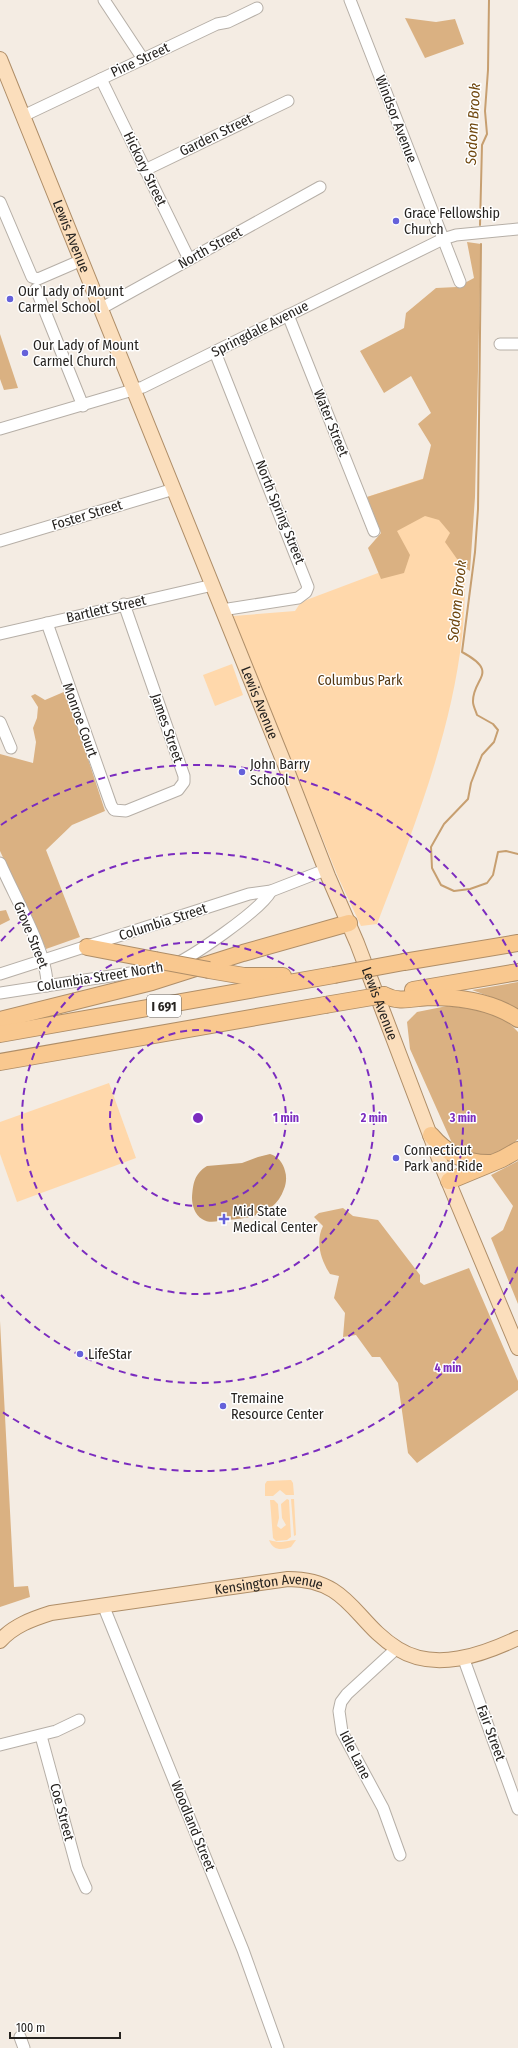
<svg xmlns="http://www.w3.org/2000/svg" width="518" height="2048" font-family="'Fira Sans Condensed',sans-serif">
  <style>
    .green { fill: #ffd8ab }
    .forest { fill: #dab182 }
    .water { fill: #c79f70 }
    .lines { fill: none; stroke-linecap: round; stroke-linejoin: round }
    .stream { stroke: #c79f70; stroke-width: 2 }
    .minor-casing { stroke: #b6afa7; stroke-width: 13 }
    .major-casing { stroke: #af8e68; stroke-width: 16 }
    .highway-casing { stroke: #af8e68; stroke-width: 18 }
    .minor { stroke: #fff; stroke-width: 11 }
    .major { stroke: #fbdebc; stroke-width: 14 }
    .highway { stroke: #f9c88f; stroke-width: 16 }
    .highway-bridge-casing { stroke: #af8e68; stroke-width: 18; stroke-linecap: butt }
    .highway-bridge { stroke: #f9c88f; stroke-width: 16 }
    .ring { fill: none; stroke: #7b2cbf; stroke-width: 2; stroke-dasharray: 7 5 }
    .poi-dot { fill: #6561da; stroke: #fff; stroke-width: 1.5 }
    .labels { text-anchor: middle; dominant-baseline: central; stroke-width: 3; stroke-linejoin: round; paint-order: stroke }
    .shield { fill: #fff; stroke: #676563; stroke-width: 1 }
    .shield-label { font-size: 13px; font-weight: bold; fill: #262320 }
    .street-label { font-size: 14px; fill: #262320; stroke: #fff }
    .poi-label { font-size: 14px; fill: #262320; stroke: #fff; text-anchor: start }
    .park-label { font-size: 14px; fill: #543712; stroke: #fff }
    .water-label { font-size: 15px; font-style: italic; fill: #6f470e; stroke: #fff }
    .centre { fill: #7b2cbf; stroke: #fff; stroke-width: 2 }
    .ring-label { font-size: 12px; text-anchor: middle; font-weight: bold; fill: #7b2cbf; stroke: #fff; stroke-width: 3; stroke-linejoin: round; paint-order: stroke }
  </style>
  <rect width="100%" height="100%" fill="#f4ece3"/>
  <g class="green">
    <path d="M467 464C466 489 464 513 464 537 465 571 466 604 462 637 451 736 412 833 377 924L361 926 338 877 233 616 295 611 301 602 394 567 367 497Z"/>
    <polygon points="232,664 243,695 215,706 203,675"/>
    <polygon points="109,1083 136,1158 17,1202 0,1154 0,1122"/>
    <polygon points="291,1480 293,1483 294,1495 286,1495 280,1490 273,1496 265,1496 265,1484 267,1481"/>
    <polygon points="287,1499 289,1500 291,1537 287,1540 276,1541 273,1538 270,1500 274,1500 278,1504 279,1518 277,1526 281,1529 286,1525 282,1518 281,1504"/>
    <polygon points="291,1499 294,1499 296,1535 294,1536"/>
    <path d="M269 1540C283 1544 283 1541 296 1540L291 1547C282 1550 273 1551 269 1540Z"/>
  </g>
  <g class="forest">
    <polygon points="405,18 436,22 455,19 464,44 425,58"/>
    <polygon points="467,242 481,244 475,497 470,571 462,566 445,542 450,533 439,520 425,516 397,531 410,555 404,573 381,579 368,548 381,533 367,497 423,479 431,445 418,424 431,413 411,376 384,393 360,351 404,328 406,313 436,288 457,287 474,278"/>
    <polygon points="0,334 18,388 4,390 0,379"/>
    <polygon points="66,691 105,811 72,825 46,850 80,937 46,949 0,851 0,754 33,763 36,742 33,728 37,718 38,707 31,696 35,694 45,700"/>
    <polygon points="6,910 10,920 0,925 0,911"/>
    <polygon points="518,982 518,1011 502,1001 472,990"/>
    <path d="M447 1006C473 1009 500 1011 518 1032V1139C500 1157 469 1163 452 1143L410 1049 407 1022 417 1012Z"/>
    <polygon points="518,1161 518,1304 491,1238 503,1230 513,1206 491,1175"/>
    <path d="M343 1208 353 1216 378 1220 420 1275V1282L424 1285 469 1268 518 1381V1390L417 1463 408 1453 398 1383 380 1357H372L356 1335 343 1337 345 1313 334 1298 339 1276 330 1274C321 1260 315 1242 323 1226L314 1217 319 1213Z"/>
    <polygon points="0,1321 14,1587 28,1586 30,1597 0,1607"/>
  </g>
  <path class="water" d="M270 1154C278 1156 283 1163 285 1171 287 1177 286 1184 284 1189 275 1215 250 1218 226 1220 218 1221 209 1224 202 1219 195 1215 192 1205 192 1198 193 1184 194 1174 207 1166L242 1163 258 1157Z"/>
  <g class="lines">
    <g class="stream">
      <polyline points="480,225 482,145 487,134 485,111 488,70 489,0"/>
      <path d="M481 244 478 509 475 552 462 652C501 673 472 678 473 702 473 706 476 711 477 715L493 724 498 730 494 742 482 755 471 783 468 799 444 824 431 847 432 868 441 885 454 891 470 889 487 883 493 875 498 852 506 851 518 854"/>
    </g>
    <g class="minor-casing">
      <g id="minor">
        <polyline points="104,0 143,59"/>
        <polyline points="350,0 460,282"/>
        <polyline points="101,79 189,259"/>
        <polyline points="23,116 217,24 228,22 257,8"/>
        <polyline points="145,170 288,101"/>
        <polyline points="0,202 32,277 38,279 82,260"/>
        <polyline points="36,289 83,406"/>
        <polyline points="100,309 320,187"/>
        <polyline points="288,315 374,531"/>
        <polyline points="500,344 518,344"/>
        <polyline points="215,352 308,587 306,592 298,598 222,610"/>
        <polyline points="0,429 143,387 443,239 456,235 518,229"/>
        <polyline points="0,541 174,489"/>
        <polyline points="47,623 111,805 114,810 126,811 178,790 184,782 184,776 124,604"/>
        <polyline points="0,634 213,585"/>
        <polyline points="0,722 11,748"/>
        <path d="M0 863C14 896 48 953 47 986"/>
        <polyline points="0,974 249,894 271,891 325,870"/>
        <path d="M0 993 169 967C191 958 260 911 271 891"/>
        <polyline points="103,1605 243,1950 278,2048"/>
        <polyline points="397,1648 347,1694 341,1702 339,1711 342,1732 383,1808 400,1855"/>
        <polyline points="463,1657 518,1809"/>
        <polyline points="41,1736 77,1868 86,1888"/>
        <polyline points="0,1745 56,1731 79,1720"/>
        <polyline points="20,2037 24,2048"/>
      </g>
    </g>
    <g class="major-casing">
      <g id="major">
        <path id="s1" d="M0 59 285 765 328 876 357 943 441 1164 518 1348"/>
        <path id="s2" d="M0 1641C13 1626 32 1619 51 1613L288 1579C350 1579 354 1622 398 1649 435 1672 482 1655 518 1638"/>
      </g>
    </g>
    <g class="highway-casing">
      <g id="highway">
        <polyline points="87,947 155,960"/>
        <polyline points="404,962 518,943"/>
        <polyline points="209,970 244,976 283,976"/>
        <polyline points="413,990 518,972"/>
        <path d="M384 995C398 1003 413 998 429 997 460 997 492 1001 518 1019"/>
        <polyline points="0,1020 152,982 243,953 349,923"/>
        <polyline points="0,1034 334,975"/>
        <polyline points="0,1062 325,1005"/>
        <path d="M431 1135C446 1153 465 1164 491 1163"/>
        <polyline points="449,1181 502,1159 518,1150"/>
      </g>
    </g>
    <use href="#minor" class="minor"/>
    <use href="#major" class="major"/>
    <use href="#highway" class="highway"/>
    <g class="highway-bridge-casing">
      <g id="highway-bridge">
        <polyline points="155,960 209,970"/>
        <polyline points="334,975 404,962"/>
        <polyline points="325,1005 384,995"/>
      </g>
    </g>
    <use href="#highway-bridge" class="highway-bridge"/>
  </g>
  <g class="ring">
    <circle cx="198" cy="1118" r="88"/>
    <circle cx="198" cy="1118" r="176"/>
    <path d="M1 941A265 265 0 1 1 1 1295"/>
    <path d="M518 1267A353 353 0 0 1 1 1411M1 825A353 353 0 0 1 518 969"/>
  </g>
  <g class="poi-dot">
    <circle cx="396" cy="221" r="4"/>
    <circle cx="10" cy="299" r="4"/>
    <circle cx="25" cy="353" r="4"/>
    <circle cx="242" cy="772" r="4"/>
    <circle cx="396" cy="1158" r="4"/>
    <path d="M222 1213h4v4h4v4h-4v4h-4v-4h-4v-4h4z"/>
    <circle cx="80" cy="1354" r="4"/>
    <circle cx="223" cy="1406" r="4"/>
  </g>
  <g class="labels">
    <rect class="shield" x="147" y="995" width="34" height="22" rx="3"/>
    <g class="shield-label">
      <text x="164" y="1006">I 691</text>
    </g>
    <g class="street-label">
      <text transform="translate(140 60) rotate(-25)">Pine Street</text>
      <text transform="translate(396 119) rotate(69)">Windsor Avenue</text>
      <text transform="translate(216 135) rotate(-26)">Garden Street</text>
      <text transform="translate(145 169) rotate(64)">Hickory Street</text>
      <text stroke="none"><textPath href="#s1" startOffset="191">Lewis Avenue</textPath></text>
      <text transform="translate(210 248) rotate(-29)">North Street</text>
      <text transform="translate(260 329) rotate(-27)">Springdale Avenue</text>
      <text transform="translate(331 423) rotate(68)">Water Street</text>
      <text transform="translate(280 512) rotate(68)">North Spring Street</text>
      <text transform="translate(87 515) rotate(-17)">Foster Street</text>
      <text transform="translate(106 609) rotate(-13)">Bartlett Street</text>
      <text stroke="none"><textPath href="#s1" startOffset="694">Lewis Avenue</textPath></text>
      <text transform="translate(80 720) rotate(70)">Monroe Court</text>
      <text transform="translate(167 728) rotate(71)">James Street</text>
      <text transform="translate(163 922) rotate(-18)">Columbia Street</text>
      <text transform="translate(31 935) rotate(68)">Grove Street</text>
      <text transform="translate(100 977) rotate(-9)">Columbia Street North</text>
      <text stroke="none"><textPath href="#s1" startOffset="1018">Lewis Avenue</textPath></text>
      <text stroke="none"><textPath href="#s2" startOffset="279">Kensington Avenue</textPath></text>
      <text transform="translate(491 1733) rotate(70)">Fair Street</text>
      <text transform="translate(355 1755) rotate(63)">Idle Lane</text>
      <text transform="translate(62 1812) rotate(75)">Coe Street</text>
      <text transform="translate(193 1826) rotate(68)">Woodland Street</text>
    </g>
    <g class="poi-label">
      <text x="404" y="213">Grace Fellowship<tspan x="404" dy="16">Church</tspan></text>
      <text x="18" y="291">Our Lady of Mount<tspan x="18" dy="16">Carmel School</tspan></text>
      <text x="33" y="345">Our Lady of Mount<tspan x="33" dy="16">Carmel Church</tspan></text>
      <text x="250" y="764">John Barry<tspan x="250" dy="16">School</tspan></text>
      <text x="404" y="1150">Connecticut<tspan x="404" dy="16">Park and Ride</tspan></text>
      <text x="233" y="1211">Mid State<tspan x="233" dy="16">Medical Center</tspan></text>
      <text x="88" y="1354">LifeStar</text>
      <text x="231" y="1398">Tremaine<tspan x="231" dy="16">Resource Center</tspan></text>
    </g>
    <g class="park-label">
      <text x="360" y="680">Columbus Park</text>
    </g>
    <g class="water-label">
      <text transform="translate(473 124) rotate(-87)">Sodom Brook</text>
      <text transform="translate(457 601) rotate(-84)">Sodom Brook</text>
    </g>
  </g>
  <circle cx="198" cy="1118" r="6" class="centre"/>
  <g class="ring-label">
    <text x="286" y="1122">1 min</text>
    <text x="374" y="1122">2 min</text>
    <text x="463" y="1122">3 min</text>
    <text x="448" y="1372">4 min</text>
  </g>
  <path d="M10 2032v6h110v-6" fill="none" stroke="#262320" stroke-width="2"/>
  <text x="16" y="2032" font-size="12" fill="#262320" stroke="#ffffff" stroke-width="3" paint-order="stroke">100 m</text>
</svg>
